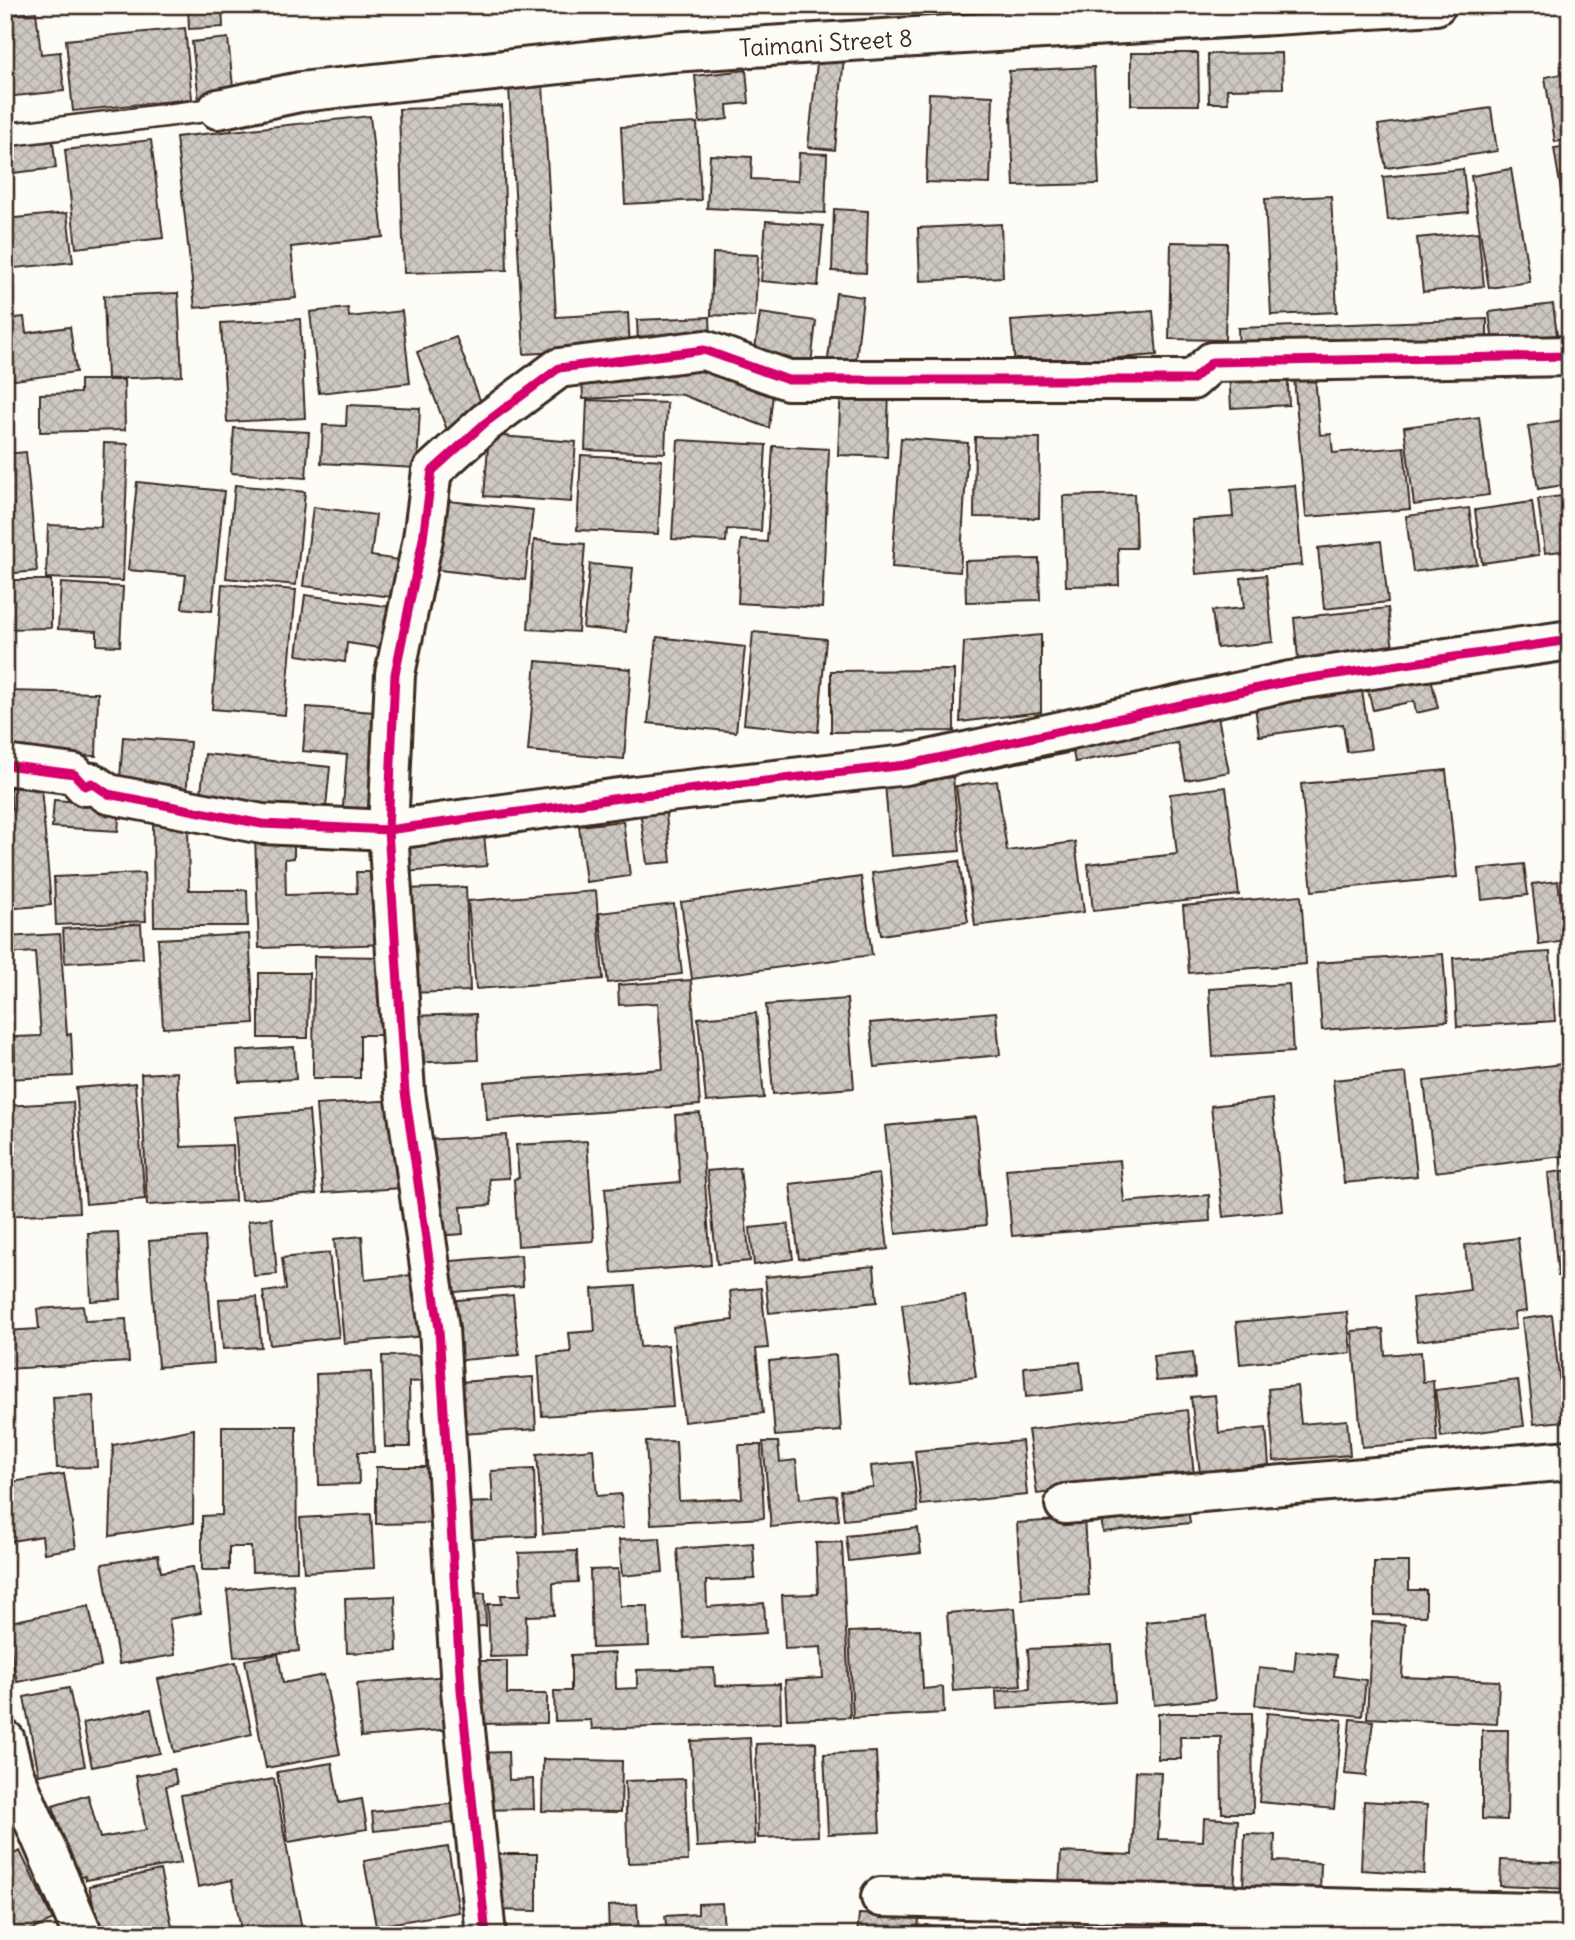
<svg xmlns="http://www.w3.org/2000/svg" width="1575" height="1940" font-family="Delius,sans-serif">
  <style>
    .building { fill: url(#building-cross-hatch); stroke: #3b2a1e; stroke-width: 2 }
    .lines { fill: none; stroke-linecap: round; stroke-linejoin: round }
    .service-casing { stroke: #3b2a1e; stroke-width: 26 }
    .minor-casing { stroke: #3b2a1e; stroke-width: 44 }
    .service { stroke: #fdfcf7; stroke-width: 21 }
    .minor { stroke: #fdfcf7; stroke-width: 38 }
    .cycleway-casing { stroke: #fdfcf7; stroke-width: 13 }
    .cycleway { stroke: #d6006c; stroke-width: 9 }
    .labels { text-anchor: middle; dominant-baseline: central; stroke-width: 7; stroke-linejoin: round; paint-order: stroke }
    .street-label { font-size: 24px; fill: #3b2a1e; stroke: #fdfcf7 }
  </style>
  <defs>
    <pattern id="building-cross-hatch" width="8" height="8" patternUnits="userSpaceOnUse" patternTransform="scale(1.75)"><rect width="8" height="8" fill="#cdc8c2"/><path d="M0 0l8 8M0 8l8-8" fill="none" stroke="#b1aca6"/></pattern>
  </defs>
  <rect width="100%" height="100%" fill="#fdfcf7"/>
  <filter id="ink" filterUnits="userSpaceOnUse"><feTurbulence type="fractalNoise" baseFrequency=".0143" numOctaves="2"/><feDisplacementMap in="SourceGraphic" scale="14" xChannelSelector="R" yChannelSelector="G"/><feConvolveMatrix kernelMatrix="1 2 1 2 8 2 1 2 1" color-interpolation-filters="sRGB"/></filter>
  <g filter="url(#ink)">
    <g class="building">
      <polygon points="188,5 222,5 223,27 189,29"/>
      <polygon points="36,12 41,54 60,52 64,91 5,97 5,15"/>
      <polygon points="185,28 192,99 73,111 66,40"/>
      <polygon points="228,38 234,97 199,100 192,42"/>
      <polygon points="1131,53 1198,53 1199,105 1131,105"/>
      <polygon points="1282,53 1283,88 1227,89 1228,103 1209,103 1208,54"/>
      <polygon points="818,54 844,57 835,150 808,147"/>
      <polygon points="1094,67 1099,184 1014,186 1009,71"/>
      <polygon points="746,70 749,103 727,105 728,119 700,123 695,76"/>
      <polygon points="1570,73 1570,139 1555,142 1545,77"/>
      <polygon points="543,85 556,317 628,313 630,348 524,354 509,87"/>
      <polygon points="929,93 993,96 990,184 926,182"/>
      <polygon points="502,106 507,270 404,273 399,109"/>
      <polygon points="1491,108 1497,151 1386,168 1378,125"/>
      <polygon points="370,116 383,237 291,247 296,298 195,308 176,137"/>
      <polygon points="697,123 701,200 625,204 621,127"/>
      <polygon points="52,134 56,168 5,174 5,140"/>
      <polygon points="151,140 163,238 76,248 65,150"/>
      <polygon points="1570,146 1570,196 1562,197 1554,148"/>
      <polygon points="799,153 827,154 825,213 707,208 710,155 752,157 751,179 798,181"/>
      <polygon points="1463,169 1468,212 1388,220 1383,177"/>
      <polygon points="1511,169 1530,282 1489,288 1471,176"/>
      <polygon points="1331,196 1337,312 1271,315 1265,199"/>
      <polygon points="834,209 868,211 866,273 832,271"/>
      <polygon points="67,213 73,262 5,269 5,219"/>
      <polygon points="766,221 823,226 818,286 761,281"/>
      <polygon points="1001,224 1003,277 920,281 918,228"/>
      <polygon points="1478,232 1484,286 1423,292 1417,238"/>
      <polygon points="1171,242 1227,243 1225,340 1169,339"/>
      <polygon points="713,253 758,255 755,317 711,315"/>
      <polygon points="178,293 182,376 107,379 104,296"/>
      <polygon points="836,293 863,297 855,370 827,367"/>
      <polygon points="1553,304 1557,335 1493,343 1489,312"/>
      <polygon points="348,308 349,317 402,311 410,383 319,393 310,312"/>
      <polygon points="1153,311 1157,355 1015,366 1011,321"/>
      <polygon points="760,313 816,321 811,364 754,357"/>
      <polygon points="24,317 26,333 70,327 76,372 8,381 5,360 5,319"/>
      <polygon points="710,317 711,341 638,344 637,320"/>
      <polygon points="300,319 305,418 227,422 221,323"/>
      <polygon points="1487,319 1487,345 1239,353 1238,328"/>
      <polygon points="456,337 486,416 447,430 417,352"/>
      <polygon points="671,358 773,394 769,428 680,394 583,399 582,371"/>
      <polygon points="1287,367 1289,405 1231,408 1229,370"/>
      <polygon points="1315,376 1320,435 1331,434 1333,453 1404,447 1410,509 1306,517 1294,378"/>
      <polygon points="80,380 124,380 125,430 40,432 40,394 80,393"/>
      <polygon points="841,386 889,388 887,457 838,455"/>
      <polygon points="587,400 667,403 665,453 585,450"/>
      <polygon points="347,405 420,408 417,468 321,463 323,425 346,426"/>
      <polygon points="1479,417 1489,495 1414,505 1404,427"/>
      <polygon points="1570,419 1570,484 1538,489 1528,426"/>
      <polygon points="234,428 309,432 306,478 231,473"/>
      <polygon points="489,435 576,442 571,502 484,496"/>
      <polygon points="975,437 1040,438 1039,518 974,517"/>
      <polygon points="901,438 968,443 960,572 892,567"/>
      <polygon points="678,440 766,445 761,531 727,529 726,542 672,539"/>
      <polygon points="104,443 128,444 123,581 46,578 48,525 101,527"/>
      <polygon points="773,446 829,449 822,608 738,603 741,540 767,542"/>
      <polygon points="26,452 37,571 5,574 5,454"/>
      <polygon points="581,455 662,460 658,534 577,530"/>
      <polygon points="137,482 224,491 212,611 182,608 186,575 128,570"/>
      <polygon points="235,485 305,492 296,585 226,578"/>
      <polygon points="1295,485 1302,565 1196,574 1192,520 1233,517 1231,490"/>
      <polygon points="1134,494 1136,548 1118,548 1119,585 1066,586 1063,496"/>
      <polygon points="1570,495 1570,550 1545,553 1538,499"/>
      <polygon points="439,500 533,510 525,580 431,569"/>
      <polygon points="1532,502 1539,555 1482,563 1475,510"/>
      <polygon points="313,507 376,515 371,556 413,562 408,599 303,586"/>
      <polygon points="1469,508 1477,564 1413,572 1406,516"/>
      <polygon points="534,540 585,544 578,632 528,629"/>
      <polygon points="1381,541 1388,602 1324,609 1318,548"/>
      <polygon points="1039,559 1040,600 966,602 965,561"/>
      <polygon points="590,564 633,568 626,632 583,628"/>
      <polygon points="1266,575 1273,642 1217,648 1212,611 1244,608 1241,578"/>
      <polygon points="5,580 51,580 51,628 5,629"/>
      <polygon points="61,583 123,587 120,646 97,645 97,631 58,629"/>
      <polygon points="222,584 296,590 285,715 212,709"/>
      <polygon points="305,595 400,608 394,650 347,643 345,662 297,655"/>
      <polygon points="1388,608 1394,658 1299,668 1294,618"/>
      <polygon points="753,632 826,639 818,732 744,724"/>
      <polygon points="1041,635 1041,712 960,722 964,642"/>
      <polygon points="657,637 745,647 736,732 648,723"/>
      <polygon points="536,661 631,669 624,759 528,751"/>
      <polygon points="1429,669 1438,708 1416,713 1414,701 1373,710 1366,683"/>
      <polygon points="954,670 954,731 831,732 831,671"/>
      <polygon points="5,691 98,693 96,756 5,753"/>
      <polygon points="1362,691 1371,749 1347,752 1343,724 1259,736 1255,706"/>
      <polygon points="307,707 388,713 379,822 342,819 347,755 303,751"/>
      <polygon points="1216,707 1229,772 1186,780 1178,743 1075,762 1073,752 967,773 964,754"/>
      <polygon points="123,737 190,742 186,798 119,792"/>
      <polygon points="205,754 330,767 325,817 200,804"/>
      <polygon points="1446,770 1457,877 1312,891 1301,784"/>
      <polygon points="953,777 960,851 891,856 885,784"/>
      <polygon points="997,781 1007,851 1075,842 1084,912 975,926 956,786"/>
      <polygon points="41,786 51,905 5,909 5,810 12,809 10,788"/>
      <polygon points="1226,787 1239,895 1093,911 1088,864 1177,854 1170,794"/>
      <polygon points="54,800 120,805 118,831 52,827"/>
      <polygon points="665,806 671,862 647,864 640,809"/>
      <polygon points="153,820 188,820 189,890 247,890 248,926 154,926"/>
      <polygon points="623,821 630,876 586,882 579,826"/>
      <polygon points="484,834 487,866 403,872 400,840"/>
      <polygon points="294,835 294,858 285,859 286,895 357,893 356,872 388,872 391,944 259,948 255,836"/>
      <polygon points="959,861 968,922 881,935 872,873"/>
      <polygon points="1524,864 1528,895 1482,900 1479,869"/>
      <polygon points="144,873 146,921 56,925 54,877"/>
      <polygon points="861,877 872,955 692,979 681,902"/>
      <polygon points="1558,881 1566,941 1539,945 1532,884"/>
      <polygon points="466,887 470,991 408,993 404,889"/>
      <polygon points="596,891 603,979 476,989 468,901"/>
      <polygon points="1301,895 1306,964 1189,973 1183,906"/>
      <polygon points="674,904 682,974 608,983 599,913"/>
      <polygon points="141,924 143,958 65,963 63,929"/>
      <polygon points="60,934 67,1035 71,1034 73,1076 5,1079 5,1060 15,1059 14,1037 41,1036 35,952 5,954 5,937"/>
      <polygon points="249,934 254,1023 163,1028 158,939"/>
      <polygon points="1550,952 1555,1021 1457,1027 1453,958"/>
      <polygon points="1443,954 1448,1021 1322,1030 1317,963"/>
      <polygon points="314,956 390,957 390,1035 360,1035 360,1078 313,1078"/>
      <polygon points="259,973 309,973 308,1038 259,1038"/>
      <polygon points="691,980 700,1105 487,1120 484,1082 663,1069 658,1003 619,1005 618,985"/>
      <polygon points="1289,984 1293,1052 1213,1057 1209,989"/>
      <polygon points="847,999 854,1088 773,1094 766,1005"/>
      <polygon points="996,1012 1000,1055 875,1067 870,1023"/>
      <polygon points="756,1013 764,1098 706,1102 698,1018"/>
      <polygon points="476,1014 478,1060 409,1063 407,1016"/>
      <polygon points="294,1047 296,1079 239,1082 237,1051"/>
      <polygon points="1570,1063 1570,1155 1435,1172 1424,1081"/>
      <polygon points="177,1072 181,1147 233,1145 235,1201 147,1205 141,1074"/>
      <polygon points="1406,1073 1417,1176 1344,1183 1333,1080"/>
      <polygon points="135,1083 145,1199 86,1204 76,1088"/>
      <polygon points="1272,1099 1283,1211 1223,1217 1211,1106"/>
      <polygon points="396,1100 402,1188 323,1193 316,1105"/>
      <polygon points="73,1102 79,1212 5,1216 5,1106"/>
      <polygon points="309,1111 316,1194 241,1200 234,1117"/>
      <polygon points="700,1113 711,1265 612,1273 605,1188 680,1182 675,1115"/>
      <polygon points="976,1117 986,1225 896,1234 885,1126"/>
      <polygon points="506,1135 509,1178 489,1179 491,1205 461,1207 463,1234 435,1236 427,1140"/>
      <polygon points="587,1141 594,1241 518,1246 514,1179 519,1178 516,1145"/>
      <polygon points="1120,1160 1124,1202 1209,1195 1210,1221 1012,1236 1006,1169"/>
      <polygon points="740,1168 750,1261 717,1264 707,1171"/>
      <polygon points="1570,1170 1570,1275 1558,1276 1548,1173"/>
      <polygon points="879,1174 888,1249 799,1259 790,1184"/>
      <polygon points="272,1218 277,1274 254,1276 248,1221"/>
      <polygon points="788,1224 793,1259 754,1265 750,1228"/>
      <polygon points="118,1232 121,1299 91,1301 88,1233"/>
      <polygon points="362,1236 365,1280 420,1274 426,1336 344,1343 334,1239"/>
      <polygon points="205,1237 214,1363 158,1367 149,1241"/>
      <polygon points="1518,1238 1526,1311 1514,1313 1516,1329 1417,1341 1412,1298 1470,1290 1465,1245"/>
      <polygon points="329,1253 339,1337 270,1345 263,1292 286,1289 282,1258"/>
      <polygon points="521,1255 523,1286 444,1293 441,1262"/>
      <polygon points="874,1266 877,1302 769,1313 765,1277"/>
      <polygon points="635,1286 640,1347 668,1345 673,1407 542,1416 538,1355 571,1352 569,1333 595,1331 592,1289"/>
      <polygon points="761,1288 768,1348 756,1349 763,1413 684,1422 673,1327 733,1320 730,1291"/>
      <polygon points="1570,1293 1570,1378 1563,1294"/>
      <polygon points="513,1295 519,1355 452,1361 447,1301"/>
      <polygon points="965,1296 976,1377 912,1385 902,1304"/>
      <polygon points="257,1297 261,1347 223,1349 219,1299"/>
      <polygon points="83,1306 85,1321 126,1319 129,1362 5,1369 5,1331 39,1329 37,1309"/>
      <polygon points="1347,1312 1351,1353 1240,1364 1236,1322"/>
      <polygon points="1552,1315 1564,1421 1534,1424 1522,1319"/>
      <polygon points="1383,1329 1385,1355 1421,1352 1423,1382 1433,1381 1437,1441 1362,1447 1352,1331"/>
      <polygon points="1193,1352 1195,1378 1156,1381 1153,1356"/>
      <polygon points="431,1355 431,1381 409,1382 410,1447 385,1447 382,1356"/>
      <polygon points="836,1355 841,1431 775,1436 769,1361"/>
      <polygon points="1080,1362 1083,1391 1026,1397 1024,1367"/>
      <polygon points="371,1372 374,1452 358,1452 359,1484 319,1485 316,1374"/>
      <polygon points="533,1377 536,1429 462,1434 459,1382"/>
      <polygon points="1518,1380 1524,1426 1441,1437 1435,1390"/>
      <polygon points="1297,1386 1301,1424 1347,1420 1350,1455 1274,1461 1268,1389"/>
      <polygon points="93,1395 97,1467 57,1468 53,1397"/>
      <polygon points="1215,1395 1219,1433 1266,1428 1269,1465 1200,1473 1191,1397"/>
      <polygon points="1187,1410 1194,1475 1037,1494 1028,1430"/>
      <polygon points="222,1426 296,1426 297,1571 252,1572 251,1547 229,1547 229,1570 202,1570 202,1516 222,1515"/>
      <polygon points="194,1429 193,1523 110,1536 113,1445"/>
      <polygon points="676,1441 679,1501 742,1498 739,1445 761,1445 764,1518 651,1524 646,1442"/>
      <polygon points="1022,1441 1027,1495 921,1505 915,1451"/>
      <polygon points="763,1442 778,1442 780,1462 796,1460 800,1499 836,1495 839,1520 771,1527"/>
      <polygon points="593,1449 597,1496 621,1494 623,1528 543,1534 537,1454"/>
      <polygon points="912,1462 918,1512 844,1520 841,1491 873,1487 871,1466"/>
      <polygon points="376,1467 430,1467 430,1523 376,1524"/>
      <polygon points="534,1469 536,1536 462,1540 461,1503 493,1502 491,1471"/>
      <polygon points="64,1474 76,1548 44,1553 42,1536 5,1542 5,1483"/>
      <polygon points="1187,1500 1190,1523 1103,1532 1100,1509"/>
      <polygon points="371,1514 374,1568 304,1572 300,1518"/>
      <polygon points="1084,1518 1089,1595 1022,1599 1017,1523"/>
      <polygon points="918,1528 921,1553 849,1561 846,1536"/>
      <polygon points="660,1538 663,1572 622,1576 619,1540"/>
      <polygon points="842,1542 850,1717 787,1719 785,1680 823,1678 821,1647 785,1649 782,1595 818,1594 816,1543"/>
      <polygon points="753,1543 755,1579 706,1581 707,1607 764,1603 766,1633 684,1638 677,1549"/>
      <polygon points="577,1551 578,1582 553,1583 554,1615 526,1616 527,1656 490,1657 488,1604 502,1604 501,1595 521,1595 519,1553"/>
      <polygon points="158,1555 161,1572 193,1567 201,1613 169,1619 175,1655 119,1664 102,1564"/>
      <polygon points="1374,1562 1409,1562 1409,1590 1426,1590 1426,1616 1374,1615"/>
      <polygon points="618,1569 620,1606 648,1606 649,1646 592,1648 590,1570"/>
      <polygon points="293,1584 299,1651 234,1657 227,1590"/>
      <polygon points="485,1593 486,1626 462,1627 461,1594"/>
      <polygon points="395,1596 397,1651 347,1653 345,1598"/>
      <polygon points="89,1606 101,1666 17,1682 5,1623"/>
      <polygon points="1015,1608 1021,1686 953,1691 947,1613"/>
      <polygon points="1206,1616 1215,1699 1154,1705 1146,1622"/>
      <polygon points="1372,1622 1405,1624 1402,1677 1499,1681 1497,1724 1367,1718"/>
      <polygon points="920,1629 923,1689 943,1687 944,1713 853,1718 849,1632"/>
      <polygon points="1112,1645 1115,1702 997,1709 996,1691 1030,1689 1028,1649"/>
      <polygon points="1296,1651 1336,1655 1334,1676 1366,1680 1362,1716 1255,1705 1259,1668 1294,1672"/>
      <polygon points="615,1653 616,1689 637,1688 637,1670 714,1668 715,1686 780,1684 781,1723 592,1729 591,1720 555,1721 554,1691 571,1691 571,1655"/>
      <polygon points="278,1654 283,1683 324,1675 340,1754 266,1768 245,1660"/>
      <polygon points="470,1661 507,1661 507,1694 547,1694 547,1723 470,1724"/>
      <polygon points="236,1662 252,1734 174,1752 158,1679"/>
      <polygon points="447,1676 452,1729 361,1737 357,1684"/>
      <polygon points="69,1688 85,1766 39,1775 24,1697"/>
      <polygon points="151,1709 160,1753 92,1767 83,1723"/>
      <polygon points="1158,1713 1252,1713 1253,1813 1222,1813 1221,1737 1180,1737 1181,1759 1158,1759"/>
      <polygon points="1267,1713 1342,1720 1334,1809 1259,1802"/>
      <polygon points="1350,1719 1373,1721 1366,1776 1345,1774"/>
      <polygon points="1482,1730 1508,1730 1507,1820 1482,1819"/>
      <polygon points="750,1738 755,1844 697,1847 691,1741"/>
      <polygon points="816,1742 818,1836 758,1838 756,1744"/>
      <polygon points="508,1752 509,1780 533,1779 534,1809 478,1810 476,1753"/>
      <polygon points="876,1752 880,1832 828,1834 824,1754"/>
      <polygon points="543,1759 622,1761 621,1812 542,1811"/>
      <polygon points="332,1763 339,1803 362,1799 367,1829 288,1842 277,1772"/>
      <polygon points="174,1769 177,1784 166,1786 181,1863 86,1880 85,1876 75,1879 53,1806 88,1795 100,1838 146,1830 136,1776"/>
      <polygon points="1136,1771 1161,1772 1158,1839 1203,1841 1204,1818 1238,1820 1234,1893 1059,1885 1061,1852 1132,1855"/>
      <polygon points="274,1779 303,1935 242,1935 232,1880 198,1887 181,1795"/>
      <polygon points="685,1779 688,1861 628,1863 625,1781"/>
      <polygon points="1364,1801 1427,1805 1424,1874 1361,1870"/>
      <polygon points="460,1803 463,1822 374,1831 372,1812"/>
      <polygon points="1245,1834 1275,1835 1274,1861 1321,1863 1320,1894 1243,1892"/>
      <polygon points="448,1847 459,1912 376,1926 364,1861"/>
      <polygon points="20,1851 53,1920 21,1935 12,1935 5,1919 5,1858"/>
      <polygon points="495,1854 537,1854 537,1911 494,1910"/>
      <polygon points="1501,1860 1570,1863 1570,1889 1500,1886"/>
      <polygon points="160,1870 174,1935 100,1935 89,1886"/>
      <polygon points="722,1903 724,1929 667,1933 665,1916 698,1914 698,1904"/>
      <polygon points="637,1904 639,1935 609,1935 608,1906"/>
      <polygon points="859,1914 919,1917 918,1935 857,1935"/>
      <polygon points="1160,1914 1196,1915 1195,1935 1159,1935"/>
      <polygon points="1206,1915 1297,1916 1297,1935 1206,1935"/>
      <polygon points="1029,1917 1062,1919 1061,1935 1029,1935"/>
      <polygon points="1073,1919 1136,1921 1135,1935 1073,1935"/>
      <polygon points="926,1925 980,1928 979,1935 926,1935"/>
      <polygon points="1347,1930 1398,1935 1347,1935"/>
    </g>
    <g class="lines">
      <g class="service-casing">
        <polyline id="service" points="5,135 218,109"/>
      </g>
      <g class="minor-casing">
        <g id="minor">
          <path id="s1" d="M218 109 300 92 671 52 1436 5"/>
          <polyline points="5,765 74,774 85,786 92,783 108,794 262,824 388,830 634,796 906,765 1290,681 1570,640"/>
          <polyline points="1065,1504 1570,1460"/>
          <polyline points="5,1740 13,1772 83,1935"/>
          <polyline points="881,1897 1570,1914"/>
          <polyline points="486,1935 461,1690 439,1329 405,1092 388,830 395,674 423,539 432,471 485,423 559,368 704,350 788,380 1192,380 1212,362 1570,356"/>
        </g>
      </g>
      <use href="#service" class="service"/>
      <use href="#minor" class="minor"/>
      <g class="cycleway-casing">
        <g id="cycleway">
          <polyline points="5,765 74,774 85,786 92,783 108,794 262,824 388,830 634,796 906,765 1290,681 1570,640"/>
          <polyline points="486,1935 461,1690 439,1329 405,1092 388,830 395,674 423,539 432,471 485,423 559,368 704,350 788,380 1192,380 1212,362 1570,356"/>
        </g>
      </g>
      <use href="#cycleway" class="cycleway"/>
    </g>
  </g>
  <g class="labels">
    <g class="street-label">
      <text stroke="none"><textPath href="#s1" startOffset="612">Taimani Street 8</textPath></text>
    </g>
  </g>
  <rect width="1575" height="1940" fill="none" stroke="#fdfcf7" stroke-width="28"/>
  <rect x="14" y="14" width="1547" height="1912" fill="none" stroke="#3b2a1e" stroke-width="2.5" filter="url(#ink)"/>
</svg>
